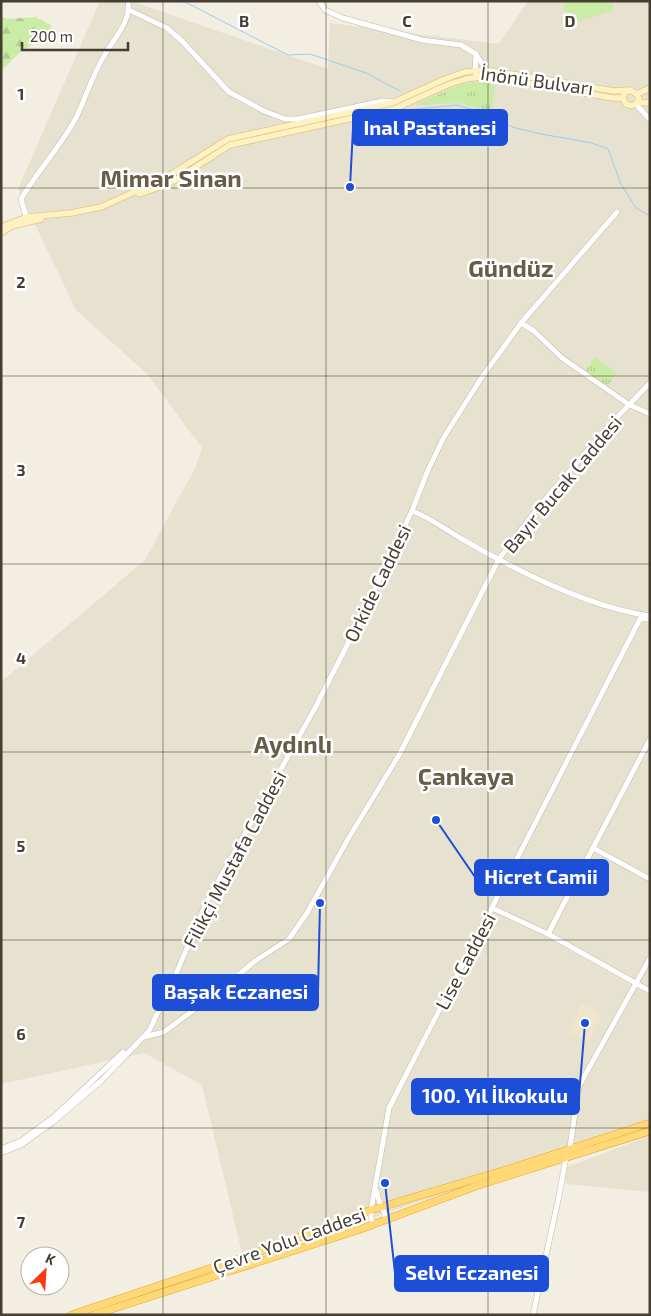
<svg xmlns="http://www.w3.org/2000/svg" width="651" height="1316" font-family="'Exo 2',sans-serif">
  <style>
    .residential { fill: #e7e1d0 }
    .education { fill: #eee5ca }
    .green { fill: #cbeca6 }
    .forest { fill: url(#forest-firs) }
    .park { fill: url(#park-tufts) }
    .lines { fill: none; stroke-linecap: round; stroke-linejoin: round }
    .stream { stroke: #98cdf6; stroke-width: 1 }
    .tertiary-casing { stroke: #c2b9a7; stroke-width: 6 }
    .secondary-casing { stroke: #dac88f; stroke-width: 7 }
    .trunk-casing { stroke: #eba724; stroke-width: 8 }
    .tertiary { stroke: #fff; stroke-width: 5 }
    .secondary { stroke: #fff1c0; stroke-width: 5.5 }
    .trunk { stroke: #ffd878; stroke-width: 7 }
    .grid { fill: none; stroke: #453e32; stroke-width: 1; stroke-opacity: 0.55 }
    .labels { text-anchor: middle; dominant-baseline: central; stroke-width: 5; stroke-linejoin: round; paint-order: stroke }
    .street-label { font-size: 19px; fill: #453e32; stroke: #fff }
    .district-label { font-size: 24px; font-weight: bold; fill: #695c48; stroke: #fff }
    .grid-label { font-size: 16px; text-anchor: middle; font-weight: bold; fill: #453e32; stroke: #fff; stroke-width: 5; stroke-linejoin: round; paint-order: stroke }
    .leader { fill: none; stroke: #1d4ed8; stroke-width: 2 }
    .callout-dot { fill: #1d4ed8; stroke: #fff; stroke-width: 2 }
    .callout { fill: #1d4ed8; stroke: #1d4ed8; stroke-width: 2 }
    .callout-label { font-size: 20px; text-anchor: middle; font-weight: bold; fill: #fff }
  </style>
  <defs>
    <pattern id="forest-firs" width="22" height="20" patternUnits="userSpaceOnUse" patternTransform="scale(1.25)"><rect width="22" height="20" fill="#cbeca6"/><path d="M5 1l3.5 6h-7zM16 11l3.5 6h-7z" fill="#b0cb8f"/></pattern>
    <pattern id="park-tufts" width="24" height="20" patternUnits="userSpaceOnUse" patternTransform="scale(1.25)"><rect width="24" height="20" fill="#cbeca6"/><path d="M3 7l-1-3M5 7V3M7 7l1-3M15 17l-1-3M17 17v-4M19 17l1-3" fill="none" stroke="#b0cb8f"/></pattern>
  </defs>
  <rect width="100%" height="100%" fill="#f3eee2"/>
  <g class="residential">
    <polygon points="100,1 131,1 328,69 330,23 499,44 528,1 650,1 650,1122 244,1262 202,1085 144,1053 1,1084 1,682 145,560 195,468 202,448 147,374 76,310 18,189"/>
    <polygon points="650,1136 650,1192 566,1184 564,1168"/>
  </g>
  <polygon class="education" points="582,1003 602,1014 589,1042 568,1032"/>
  <polygon class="green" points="562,1 612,1 614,10 569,24"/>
  <polygon class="forest" points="1,16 7,19 36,17 52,26 42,38 19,53 1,71"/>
  <g class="park">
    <polygon points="472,82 491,83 495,88 491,112 459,103 419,105 416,104 457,86"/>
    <polygon points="595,357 617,373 607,386 585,370"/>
  </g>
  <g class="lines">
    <g class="stream">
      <polyline points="179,1 187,3 288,55 310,54 366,73 400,91"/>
      <polyline points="417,109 457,105 491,115 512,127 541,134 592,143 608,149 621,184 636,208 650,216"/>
    </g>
    <g class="tertiary-casing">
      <g id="tertiary">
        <polyline points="319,1 325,10 343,18 422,40 461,45 476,54 486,70 486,73"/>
        <polyline points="129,10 167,28 182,41 229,92 264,111 285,119 298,119 383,101 393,102"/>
        <polyline points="476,55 475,71 477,77"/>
        <polyline points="636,104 650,120"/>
        <path d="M27 219 21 199C38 170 62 145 77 116 86 96 93 75 104 56 114 38 131 23 128 1"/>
        <polyline points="521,323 534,331 562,358 628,404 650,414"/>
        <path d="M412 511C433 519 444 529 462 539 517 571 587 607 650 616"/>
        <polyline points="640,619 650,619"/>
        <polyline points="593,848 650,879"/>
        <polyline points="492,908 548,934 650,991"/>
        <polyline points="548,934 650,739"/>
        <polyline points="144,1037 164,1032 218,992 255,961 289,939 307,913 348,839 399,755 499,559 536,510 605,430 650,383"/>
        <polyline points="1,1149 21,1141 55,1116 123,1052"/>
        <polyline points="1,1153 21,1145 53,1122 102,1080 149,1031 176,974 206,903 315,708 360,620 412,511 428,470 444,437 482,377 521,323 617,212"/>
        <path d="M377 1191C377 1202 385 1209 386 1220"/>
        <polyline points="375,1224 371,1219 371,1210 389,1108 642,615"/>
        <polyline points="533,1315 559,1196 566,1157 570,1147 579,1086 650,958"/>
      </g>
    </g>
    <g class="secondary-casing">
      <g id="secondary">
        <polyline points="637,94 650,88"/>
        <polyline points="638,102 650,103"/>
        <polyline points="139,194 169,184 230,145 394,109 447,85 466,79 486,76 613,98 623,98"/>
        <polyline points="1,227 27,217 71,213 101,207 165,178 228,139 392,103 445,79 465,72 486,70 614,91 630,90 637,94 639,99 636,104 631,106 626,104 623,98 625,93 630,90"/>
        <polyline points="1,233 12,226 41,219"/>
      </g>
    </g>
    <g class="trunk-casing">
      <g id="trunk">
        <polyline points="71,1315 256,1253 371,1210 512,1168 650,1123"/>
        <polyline points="93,1315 361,1229 476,1186 650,1131"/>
      </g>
    </g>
    <use href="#tertiary" class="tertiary"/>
    <use href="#secondary" class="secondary"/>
    <use href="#trunk" class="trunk"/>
  </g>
  <path class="grid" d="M163 1V1315M326 1V1315M488 1V1315M1 188H650M1 376H650M1 564H650M1 752H650M1 940H650M1 1128H650"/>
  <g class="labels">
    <g class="street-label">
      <text transform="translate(537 80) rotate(8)">İnönü Bulvarı</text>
      <text transform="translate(562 484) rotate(-50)">Bayır Bucak Caddesi</text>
      <text transform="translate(377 583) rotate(-64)">Orkide Caddesi</text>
      <text transform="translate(234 859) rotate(-62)">Filikçi Mustafa Caddesi</text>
      <text transform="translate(465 961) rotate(-62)">Lise Caddesi</text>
      <text transform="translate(289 1240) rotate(-20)">Çevre Yolu Caddesi</text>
    </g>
    <g class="district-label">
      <text x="171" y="177">Mimar Sinan</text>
      <text x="511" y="267">Gündüz</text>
      <text x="293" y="743">Aydınlı</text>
      <text x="466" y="775">Çankaya</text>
    </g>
  </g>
  <g class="grid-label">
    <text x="244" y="27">B</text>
    <text x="407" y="27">C</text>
    <text x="570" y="27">D</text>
    <text x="21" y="100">1</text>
    <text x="21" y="288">2</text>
    <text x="21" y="476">3</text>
    <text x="21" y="664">4</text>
    <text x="21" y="852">5</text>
    <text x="21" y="1040">6</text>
    <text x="21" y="1228">7</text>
  </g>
  <path class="leader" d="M350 187L353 128M436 820L475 877M320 903L318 992M585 1023L579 1096M385 1183L395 1273"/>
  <g class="callout-dot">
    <circle cx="350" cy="187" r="5"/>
    <circle cx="436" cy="820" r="5"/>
    <circle cx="320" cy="903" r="5"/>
    <circle cx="585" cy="1023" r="5"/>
    <circle cx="385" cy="1183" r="5"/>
  </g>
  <g class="callout">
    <rect x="353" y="110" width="154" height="35" rx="5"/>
    <rect x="475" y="860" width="133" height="35" rx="5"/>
    <rect x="153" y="975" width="165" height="35" rx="5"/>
    <rect x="412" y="1079" width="167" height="35" rx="5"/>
    <rect x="395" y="1256" width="153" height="35" rx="5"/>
  </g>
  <g class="callout-label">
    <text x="430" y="135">Inal Pastanesi</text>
    <text x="541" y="884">Hicret Camii</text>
    <text x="236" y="999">Başak Eczanesi</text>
    <text x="495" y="1103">100. Yıl İlkokulu</text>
    <text x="472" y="1280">Selvi Eczanesi</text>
  </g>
  <rect width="651" height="1316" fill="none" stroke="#453e32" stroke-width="5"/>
  <g transform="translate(45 1271) rotate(25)"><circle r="24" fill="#ffffff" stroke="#b5b2ad"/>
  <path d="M0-4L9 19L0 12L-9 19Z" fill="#ff380d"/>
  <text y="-8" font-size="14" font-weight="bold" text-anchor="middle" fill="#453e32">K</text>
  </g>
  <path d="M22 42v8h106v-8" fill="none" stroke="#453e32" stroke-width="2.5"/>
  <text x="30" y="42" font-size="15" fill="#453e32" stroke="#ffffff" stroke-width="4" paint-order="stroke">200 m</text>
</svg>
